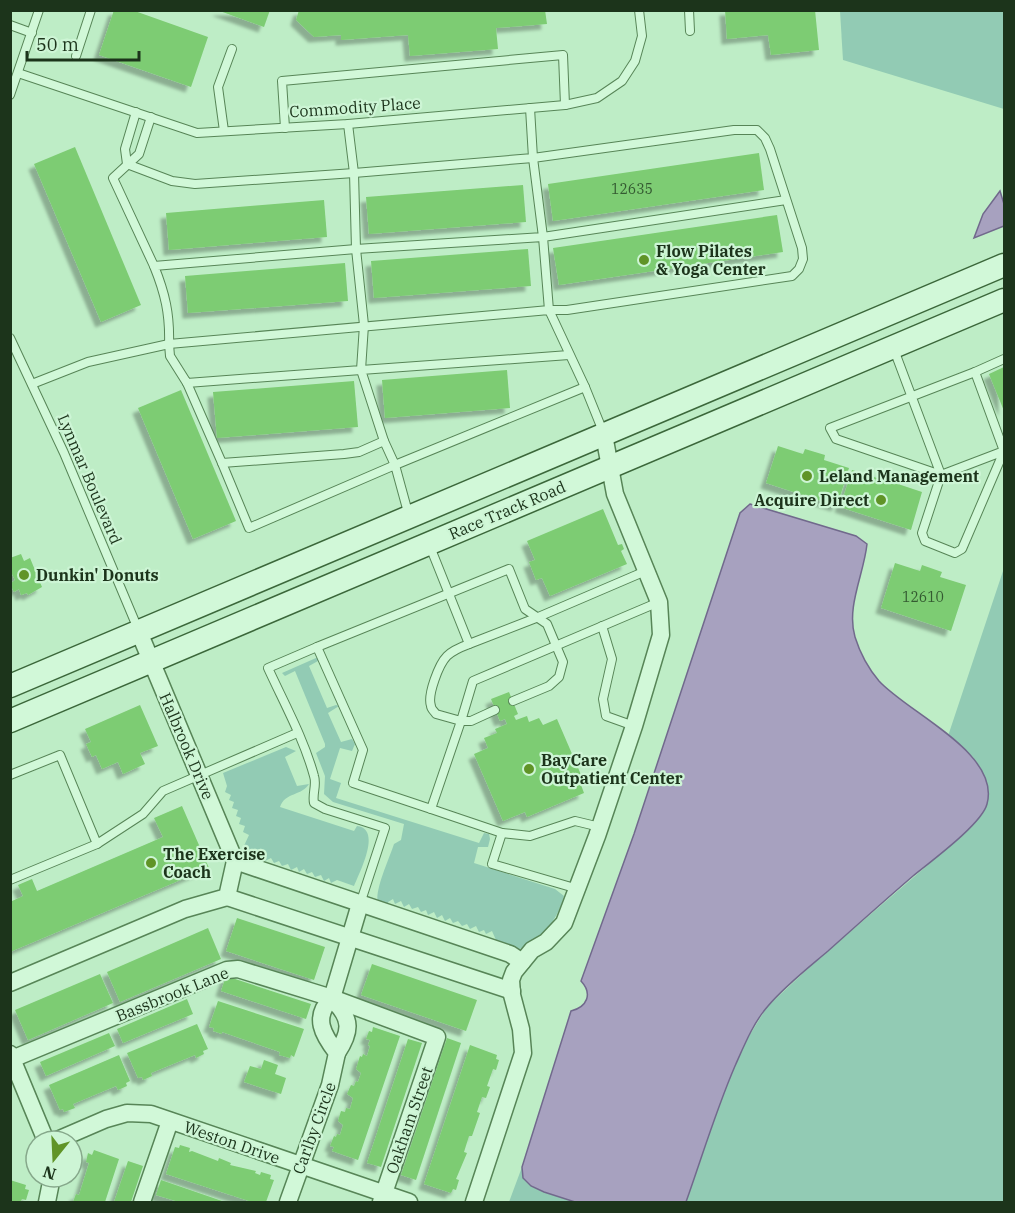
<svg xmlns="http://www.w3.org/2000/svg" width="1015" height="1213" font-family="'IBM Plex Serif',serif">
  <style>
    .green { fill: #92cbb4 }
    .water { fill: #a7a1bf; stroke: #71698c; stroke-width: 1.5 }
    .building { fill: #7dcc73; filter: url(#shadow) }
    .lines { fill: none; stroke-linecap: round; stroke-linejoin: round }
    .lane-casing { stroke: #578557; stroke-width: 10 }
    .street-casing { stroke: #578557; stroke-width: 19 }
    .secondary-casing { stroke: #3b673a; stroke-width: 25 }
    .lane { stroke: #d1f8d8; stroke-width: 8 }
    .street { stroke: #d1f8d8; stroke-width: 16 }
    .secondary { stroke: #d1f8d8; stroke-width: 22 }
    .poi-dot { fill: #609427; stroke: #cdf5d5; stroke-width: 2 }
    .labels { text-anchor: middle; dominant-baseline: central; stroke-width: 4.5; stroke-linejoin: round; paint-order: stroke }
    .number-label { font-size: 14px; fill: #345a31 }
    .street-label { font-size: 16px; fill: #1c341b; stroke: #cdf5d5 }
    .poi-label { font-size: 16px; font-weight: bold; fill: #1c341b; stroke: #cdf5d5; text-anchor: start }
  </style>
  <defs>
    <filter id="shadow"><feDropShadow dx="-5.5" dy="5.5" stdDeviation="1.5" flood-color="#0004"/></filter>
  </defs>
  <rect width="100%" height="100%" fill="#beedc6"/>
  <g class="green">
    <polygon points="840,11 1004,11 1004,109 843,60"/>
    <polygon points="1004,568 1004,1202 686,1202 722,1096 746,1041 767,1007 813,964 951,845 982,815 987,805 988,793 973,757 948,736"/>
    <path d="M316 658H318V661L309 666 327 708 336 705 339 706 328 713 341 742 352 739 355 744 352 751 340 748 330 779 341 783 336 798 479 843 484 833 489 834 490 839 488 847H478L474 863 555 889 564 896C556 923 543 938 516 951L499 947 492 931 486 934 484 930 479 932 476 926 470 929 467 924 462 926 458 921 453 923 450 918 445 921 442 915 437 918 434 912 428 915 426 910 421 912 418 907 412 909 409 904 404 907 401 901 395 904 393 899 388 902 390 908 378 903C374 891 390 857 394 844L401 840 404 824 333 802 324 794 325 776 316 753 325 747V744L295 671 285 676 282 673Z"/>
    <path d="M286 747 296 751 285 757 297 786 309 784C302 796 285 792 280 807L354 831 357 826C382 829 360 871 354 886L337 880 331 883 329 878 324 881 321 875 315 877 312 872 307 874 304 869 299 872 297 867 291 870 288 864 282 866 279 861 274 863 271 858 265 861 262 854 243 848 249 835 243 832 245 826 239 824 241 818 236 816 238 810 232 808 234 802 229 800 231 795 225 792 227 786 223 773Z"/>
    <polygon points="522,1167 523,1178 544,1192 574,1202 509,1202"/>
  </g>
  <g class="water">
    <polygon points="1000,191 1004,204 1004,226 974,238 983,214"/>
    <path d="M750 504 856 536 867 544C864 574 846 607 855 637 860 653 868 668 879 681 908 713 1001 753 987 804 982 824 930 862 913 876 884 901 856 926 828 951 808 968 785 986 768 1006 753 1023 744 1046 735 1066 716 1110 702 1157 686 1202H575L544 1192 531 1186 523 1178 522 1167 571 1011C587 1007 593 994 581 981L634 834 740 513Z"/>
  </g>
  <g class="building">
    <polygon points="114,10 132,10 208,37 191,87 99,55"/>
    <polygon points="217,10 270,10 264,27"/>
    <polygon points="299,10 545,10 547,24 496,28 498,49 410,56 408,35 341,40 341,35 314,37 296,20"/>
    <polygon points="725,10 815,10 819,50 771,55 768,35 727,39"/>
    <polygon points="75,147 141,305 101,322 34,164"/>
    <polygon points="759,153 764,190 553,221 548,184"/>
    <polygon points="523,185 526,222 369,234 366,197"/>
    <polygon points="324,200 327,237 169,250 166,213"/>
    <polygon points="777,215 783,252 559,285 553,248"/>
    <polygon points="528,249 531,286 374,298 371,261"/>
    <polygon points="345,263 348,301 188,313 185,276"/>
    <polygon points="1004,367 1004,411 989,374"/>
    <polygon points="507,370 510,408 385,418 382,380"/>
    <polygon points="354,381 358,427 217,438 213,392"/>
    <polygon points="181,390 236,521 193,539 138,408"/>
    <polygon points="778,446 803,454 805,449 825,455 824,460 849,468 837,506 766,483"/>
    <polygon points="852,470 877,478 879,472 899,479 898,484 922,492 911,530 840,507"/>
    <polygon points="603,509 618,545 622,544 624,549 621,551 627,564 550,596 542,578 536,580 529,562 535,560 527,541"/>
    <polygon points="21,554 24,561 30,558 42,587 28,595 27,593 21,595 19,589 14,592 10,584 15,580 10,570 10,558"/>
    <polygon points="895,563 920,571 922,565 942,572 940,577 966,585 951,631 881,608"/>
    <polygon points="509,692 518,714 514,716 516,720 527,716 529,722 539,718 543,725 557,719 585,784 581,785 584,793 527,817 525,812 503,821 474,754 488,748 484,738 497,733 495,729 507,724 505,719 500,721 491,699"/>
    <polygon points="140,705 158,746 140,753 145,764 123,774 118,762 102,769 96,755 92,757 86,744 91,742 85,729"/>
    <polygon points="182,806 209,868 10,952 10,902 23,896 18,885 32,879 37,891 163,837 154,818"/>
    <polygon points="237,918 325,947 314,980 226,951"/>
    <polygon points="208,928 221,959 120,1002 107,972"/>
    <polygon points="372,964 477,1000 466,1031 361,995"/>
    <polygon points="100,974 113,1003 28,1040 15,1010"/>
    <polygon points="226,976 311,1004 306,1019 221,991"/>
    <polygon points="187,999 193,1014 123,1043 117,1029"/>
    <polygon points="218,1001 304,1029 294,1057 291,1055 290,1058 279,1055 280,1052 222,1032 222,1034 213,1031 214,1028 209,1027"/>
    <polygon points="197,1024 208,1049 203,1051 204,1054 196,1058 195,1055 151,1073 152,1076 143,1080 142,1077 138,1078 127,1053"/>
    <polygon points="373,1027 400,1036 358,1160 332,1151 334,1147 330,1146 334,1136 336,1137 337,1134 340,1135 343,1125 338,1121 341,1111 345,1112 346,1108 350,1109 353,1098 347,1094 351,1085 354,1086 356,1081 358,1082 361,1073 356,1069 360,1056 362,1057 363,1054 367,1056 370,1046 368,1045 370,1040 366,1039 369,1031 372,1032"/>
    <polygon points="109,1033 115,1046 46,1076 40,1062"/>
    <polygon points="447,1038 461,1043 416,1180 401,1175"/>
    <polygon points="408,1039 422,1043 381,1167 367,1163"/>
    <polygon points="470,1045 497,1055 496,1059 499,1060 496,1070 493,1069 487,1086 490,1087 486,1098 482,1097 477,1112 480,1113 472,1136 469,1136 464,1152 467,1153 456,1179 459,1180 456,1190 453,1189 451,1193 424,1184"/>
    <polygon points="119,1055 130,1081 126,1083 127,1086 118,1090 116,1086 73,1104 75,1108 64,1112 63,1109 60,1110 49,1085"/>
    <polygon points="264,1060 278,1065 275,1074 286,1078 281,1094 244,1082 250,1066 261,1069"/>
    <polygon points="180,1145 190,1148 189,1152 192,1151 218,1161 219,1158 231,1163 230,1165 256,1171 255,1173 260,1175 261,1172 271,1175 270,1179 274,1180 266,1202 252,1202 166,1174 175,1147 179,1148"/>
    <polygon points="94,1150 119,1159 105,1202 73,1202 76,1194 79,1195 89,1163 86,1162 88,1153 92,1155"/>
    <polygon points="128,1161 143,1166 131,1202 114,1202"/>
    <polygon points="10,1180 26,1185 25,1189 29,1190 26,1200 22,1199 20,1202 10,1202"/>
    <polygon points="161,1180 225,1202 179,1202 156,1195"/>
  </g>
  <g class="lines">
    <g class="lane-casing">
      <g id="lane">
        <polyline points="689,10 690,31"/>
        <polyline points="10,25 32,33"/>
        <polyline points="76,56 91,10"/>
        <polyline points="18,73 197,133 348,124 565,105 597,98 622,81 635,61 642,36 639,10"/>
        <polyline points="10,95 39,10"/>
        <polyline points="151,117 139,154 113,178 154,266"/>
        <polyline points="285,128 282,81 563,55 565,105"/>
        <polyline points="224,131 218,87 232,49"/>
        <polyline points="127,164 172,181 195,184 354,173 533,158 530,108"/>
        <polyline points="127,164 125,149 136,112"/>
        <polyline points="10,338 64,453 138,629"/>
        <polyline points="893,347 941,475 922,533 925,541 955,553 962,549 1004,451 975,372 830,428 836,439 941,475 1004,451"/>
        <polyline points="975,372 1004,359"/>
        <polyline points="187,383 222,463 344,454 359,452 384,441 361,370 569,355"/>
        <polyline points="32,384 88,362 169,344 170,356 187,383 361,370 364,325 356,249 354,173 348,124"/>
        <path d="M604 434 585 387 549 310 543 237 533 158 734 130H757L765 138 770 149 802 248 803 259 799 269 792 276 567 310H549L169 344C170 314 165 293 154 266L356 249 543 237 786 200"/>
        <polyline points="384,441 395,465 585,387"/>
        <polyline points="222,463 249,528 395,465 409,516"/>
        <path d="M429 544 469 644C461 647 453 650 447 656 439 664 427 695 431 706 431 709 434 711 436 714L461 721 431 809 502 833 492 864 578 889"/>
        <polyline points="602,626 612,659 603,699 606,716 634,726"/>
        <polyline points="469,644 536,618 648,570"/>
        <path d="M317 647 268 668C284 703 304 739 314 776 317 785 312 794 314 803L325 809 385 828 360 904"/>
        <polyline points="495,710 471,721 461,721 473,681 659,602"/>
        <polyline points="10,775 60,755 97,844 10,880"/>
        <polyline points="431,809 353,783 363,750 317,647 509,569 525,609 547,624 563,662 559,677 549,686 513,701"/>
        <polyline points="502,833 530,836 575,821 600,827"/>
        <polyline points="97,844 143,814 163,791 297,733"/>
      </g>
    </g>
    <g class="street-casing">
      <g id="street">
        <polyline points="139,632 235,861"/>
        <polyline points="235,861 510,954 522,962"/>
        <polyline points="227,897 512,991"/>
        <polyline points="10,983 185,909 227,897 235,861"/>
        <path d="M334 1001C352 1019 351 1032 337 1053"/>
        <polyline points="10,1054 46,1141"/>
        <polyline points="12,1059 227,970 238,969 332,998 437,1037 381,1202"/>
        <polyline points="55,1141 106,1119 127,1113 151,1114 409,1202"/>
        <polyline points="47,1202 52,1177"/>
        <polyline points="142,1202 170,1121"/>
        <path d="M288 1202 330 1085 337 1053C323 1035 312 1017 332 998L360 904"/>
        <polyline points="474,1202 523,1053 521,1029 512,995 511,980 514,972 532,950 546,942 564,923 597,836 634,726 661,635 659,602 615,494 604,435"/>
      </g>
    </g>
    <g class="secondary-casing">
      <g id="secondary">
        <polyline points="10,686 1004,265"/>
        <polyline points="10,721 1004,300"/>
      </g>
    </g>
    <use href="#lane" class="lane"/>
    <use href="#street" class="street"/>
    <use href="#secondary" class="secondary"/>
  </g>
  <g class="poi-dot">
    <circle cx="644" cy="260" r="6"/>
    <circle cx="807" cy="476" r="6"/>
    <circle cx="881" cy="500" r="6"/>
    <circle cx="24" cy="575" r="6"/>
    <circle cx="529" cy="769" r="6"/>
    <circle cx="151" cy="863" r="6"/>
  </g>
  <g class="labels">
    <g class="number-label">
      <text x="632" y="189">12635</text>
      <text x="923" y="597">12610</text>
    </g>
    <g class="street-label">
      <text transform="translate(355 107) rotate(-4)">Commodity Place</text>
      <text transform="translate(90 479) rotate(67)">Lynmar Boulevard</text>
      <text transform="translate(507 510) rotate(-23)">Race Track Road</text>
      <text transform="translate(187 746) rotate(67)">Halbrook Drive</text>
      <text transform="translate(172 994) rotate(-22)">Bassbrook Lane</text>
      <text transform="translate(409 1120) rotate(-71)">Oakham Street</text>
      <text transform="translate(314 1128) rotate(-70)">Carlby Circle</text>
      <text transform="translate(232 1142) rotate(19)">Weston Drive</text>
    </g>
    <g class="poi-label">
      <text x="656" y="251">Flow Pilates<tspan x="656" dy="18">&amp; Yoga Center</tspan></text>
      <text x="819" y="476">Leland Management</text>
      <text x="869" y="500" text-anchor="end">Acquire Direct</text>
      <text x="36" y="575">Dunkin' Donuts</text>
      <text x="541" y="760">BayCare<tspan x="541" dy="18">Outpatient Center</tspan></text>
      <text x="163" y="854">The Exercise<tspan x="163" dy="18">Coach</tspan></text>
    </g>
  </g>
  <rect width="1015" height="1213" fill="none" stroke="#1c341b" stroke-width="24"/>
  <g transform="translate(54 1159) rotate(198)"><circle r="28" fill="#cdf5d5" stroke="#86a88b" stroke-width="1.5"/>
  <path d="M0-4.5L10 22L0 15L-10 22Z" fill="#609427"/>
  <text y="-9" font-size="16" font-weight="bold" text-anchor="middle" fill="#1c341b">N</text>
  </g>
  <path d="M27 51v9h112v-9" fill="none" stroke="#1c341b" stroke-width="3"/>
  <text x="36" y="51" font-size="18" fill="#1c341b" stroke="#cdf5d5" stroke-width="4.5" paint-order="stroke">50 m</text>
</svg>
